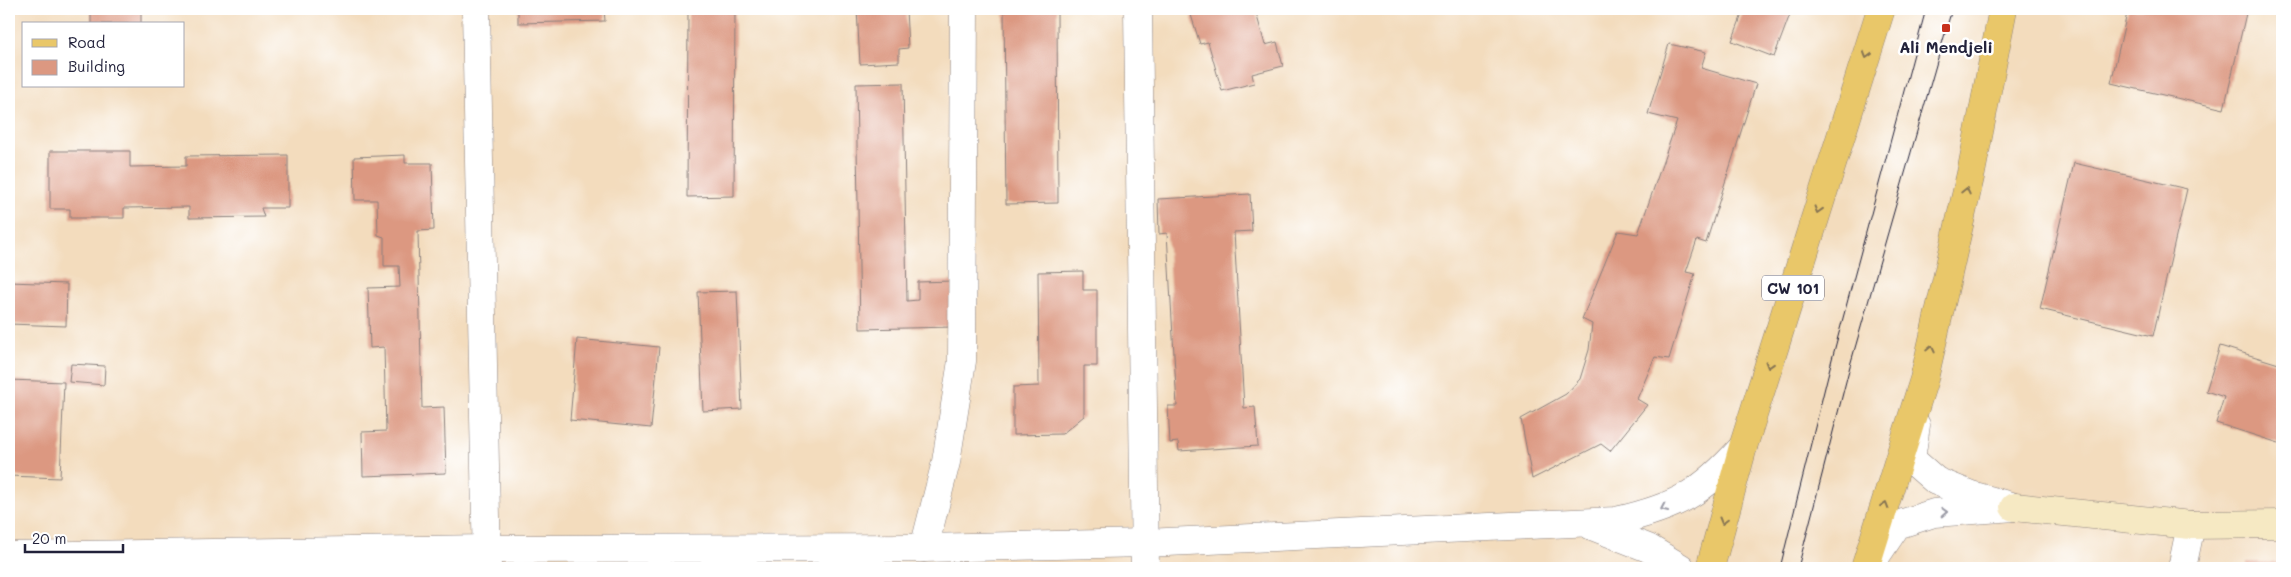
<svg xmlns="http://www.w3.org/2000/svg" width="2291" height="577" font-family="Mali,sans-serif">
  <style>
    .building { fill: #dc9881 }
    .lines { fill: none; stroke-linecap: round; stroke-linejoin: round }
    .street-casing { stroke: #8a7f7c; stroke-width: 29 }
    .secondary-casing { stroke: #8a7f7c; stroke-width: 29 }
    .primary-casing { stroke: #8a7f7c; stroke-width: 29 }
    .street { stroke: #fff; stroke-width: 28 }
    .secondary { stroke: #f6e9c3; stroke-width: 28 }
    .primary { stroke: #e9c769; stroke-width: 28 }
    .tram { stroke: #22223b; stroke-width: 1 }
    .oneway { stroke: #867452 }
    .oneway2 { stroke: #9c9ca7 }
    .poi-dot { fill: #c8321e; stroke: #fff; stroke-width: 2 }
    .labels { text-anchor: middle; dominant-baseline: central; stroke-width: 5; stroke-linejoin: round; paint-order: stroke }
    .shield { fill: #fff; stroke: #646476; stroke-width: 1 }
    .shield-label { font-size: 15px; font-weight: bold; fill: #22223b }
    .poi-label { font-size: 16px; font-weight: bold; fill: #22223b; stroke: #fff }
  </style>
  <rect width="100%" height="100%" fill="#fff"/>
  <filter id="ink" filterUnits="userSpaceOnUse"><feTurbulence type="fractalNoise" baseFrequency=".02" numOctaves="2"/><feDisplacementMap in="SourceGraphic" scale="10" xChannelSelector="R" yChannelSelector="G"/><feConvolveMatrix kernelMatrix="1 2 1 2 8 2 1 2 1" color-interpolation-filters="sRGB"/></filter>
  <filter id="wash" filterUnits="userSpaceOnUse"><feTurbulence type="fractalNoise" baseFrequency=".0096" numOctaves="4" result="noise"/><feDisplacementMap in="SourceGraphic" scale="20" xChannelSelector="R" yChannelSelector="G"/><feGaussianBlur stdDeviation="1.12" result="paint"/><feColorMatrix in="noise" values="0 0 0 0 0 0 0 0 0 0 0 0 0 0 0 0 0 1.4 0 .05"/><feComposite in="paint" operator="in"/></filter>
  <g filter="url(#wash)">
    <rect width="100%" height="100%" fill="#f3dcbd"/>
    <g id="blocks">
      <g class="building">
        <rect x="91" y="9" width="50" height="15"/>
        <polygon points="518,9 604,9 605,21 518,23"/>
        <polygon points="688,9 735,9 734,196 687,197"/>
        <polygon points="857,9 906,9 908,48 899,49 899,62 860,64"/>
        <polygon points="1004,9 1057,9 1058,203 1006,204"/>
        <polygon points="1214,9 1255,9 1265,45 1277,42 1283,66 1252,74 1254,83 1222,91 1208,42 1200,44 1191,15"/>
        <rect x="1426" y="9" width="68" height="2"/>
        <polygon points="1744,9 1792,9 1774,57 1732,41"/>
        <polygon points="2128,9 2247,9 2224,109 2111,83"/>
        <polygon points="1669,44 1706,52 1701,68 1756,84 1706,243 1697,240 1686,272 1695,274 1669,359 1655,357 1637,399 1647,405 1610,451 1601,444 1532,479 1521,419 1566,394 1580,379 1589,350 1592,324 1582,319 1618,231 1638,234 1677,121 1648,114"/>
        <polygon points="903,83 907,301 918,300 918,282 953,281 954,327 860,329 856,84"/>
        <polygon points="50,151 130,151 130,167 186,166 186,156 288,155 288,208 261,208 264,217 189,218 189,207 124,208 124,218 70,218 70,209 50,209"/>
        <polygon points="405,155 405,163 432,163 434,230 418,231 422,408 444,407 446,473 363,476 362,432 386,431 384,347 370,348 368,288 400,287 399,266 384,266 384,237 378,235 377,200 355,200 354,157"/>
        <polygon points="2074,163 2187,189 2153,336 2040,309"/>
        <polygon points="1250,194 1252,231 1234,232 1244,408 1255,407 1258,446 1179,451 1178,442 1170,443 1168,406 1177,406 1167,233 1159,234 1158,199"/>
        <polygon points="1083,271 1083,290 1097,290 1097,366 1084,366 1084,416 1062,434 1013,435 1013,387 1039,386 1038,272"/>
        <polygon points="9,282 67,284 66,326 9,324"/>
        <polygon points="737,291 742,409 703,411 698,292"/>
        <polygon points="577,339 659,347 651,428 570,420"/>
        <polygon points="2220,346 2282,365 2282,444 2216,423 2224,397 2206,391"/>
        <polygon points="71,364 105,366 104,385 69,382"/>
        <polygon points="9,380 64,382 60,478 9,476"/>
        <polygon points="2247,562 2282,563 2282,568 2247,568"/>
      </g>
    </g>
  </g>
  <g filter="url(#ink)">
    <use href="#blocks" fill-opacity="0" stroke="#8a7f7c" stroke-width="1"/>
    <g class="lines">
      <g class="street-casing">
        <g id="street">
          <polyline points="476,9 487,568"/>
          <polyline points="1138,9 1145,568"/>
          <polyline points="1592,526 1648,548 1681,568"/>
          <polyline points="924,548 946,462 962,361 964,9"/>
          <path d="M9 556 487 549 924 548 1146 543 1616 521C1677 507 1702 493 1743 447"/>
          <polyline points="1868,568 1897,525 1934,513 2014,507 1971,495 1936,481 1911,459 1916,425"/>
          <polyline points="2182,568 2191,525"/>
        </g>
      </g>
      <g class="secondary-casing">
        <polyline id="secondary" points="2014,507 2191,525 2282,524"/>
      </g>
      <g class="primary-casing">
        <g id="primary">
          <polyline points="1710,568 1743,447 1881,9"/>
          <polyline points="1865,568 1924,379 1971,173 2003,9"/>
        </g>
      </g>
      <use href="#street" class="street"/>
      <use href="#secondary" class="secondary"/>
      <use href="#primary" class="primary"/>
      <g class="tram">
        <polyline points="1780,568 1832,359 1926,9"/>
        <polyline points="1798,568 1851,362 1952,9"/>
      </g>
    </g>
    <defs><path id="oneway-chevron" d="M-2-3.5L2.5 0L-2 3.5" fill="none" stroke-width="1.6" stroke-linecap="round" stroke-linejoin="round" transform="scale(1.25)"/></defs>
    <g class="oneway">
      <use href="#oneway-chevron" transform="translate(1867 55) rotate(107)"/>
      <use href="#oneway-chevron" transform="translate(1966 191) rotate(-77)"/>
      <use href="#oneway-chevron" transform="translate(1818 210) rotate(107)"/>
      <use href="#oneway-chevron" transform="translate(1931 349) rotate(-77)"/>
      <use href="#oneway-chevron" transform="translate(1769 365) rotate(107)"/>
      <use href="#oneway-chevron" transform="translate(1885 505) rotate(-73)"/>
      <use href="#oneway-chevron" transform="translate(1723 521) rotate(105)"/>
    </g>
    <g class="oneway2">
      <use href="#oneway-chevron" transform="translate(1664 508) rotate(155)"/>
      <use href="#oneway-chevron" transform="translate(1944 512) rotate(-2)"/>
    </g>
  </g>
  <rect class="poi-dot" x="1941" y="23" width="10" height="10" rx="2.5"/>
  <g class="labels">
    <rect class="shield" x="1762" y="275.5" width="62" height="25" rx="4"/>
    <g class="shield-label">
      <text x="1793" y="288">CW 101</text>
    </g>
    <g class="poi-label">
      <text x="1946" y="46">Ali Mendjeli</text>
    </g>
  </g>
  <rect width="2291" height="577" fill="none" stroke="#fff" stroke-width="30"/>
  <rect x="22" y="22" width="162" height="65" fill="#ffffff" stroke="#a7a7b1"/>
  <rect x="32" y="39" width="25" height="8" fill="#e9c769" stroke="#a7a7b1"/>
  <text x="68" y="48" font-size="15" fill="#22223b">Road</text>
  <rect x="32" y="60" width="25" height="15" fill="#dc9881" stroke="#a7a7b1"/>
  <text x="68" y="72" font-size="15" fill="#22223b">Building</text>
  <path d="M25 544v8h98v-8" fill="none" stroke="#22223b" stroke-width="2.5"/>
  <text x="32" y="544" font-size="15" fill="#22223b" stroke="#ffffff" stroke-width="4" paint-order="stroke">20 m</text>
</svg>
